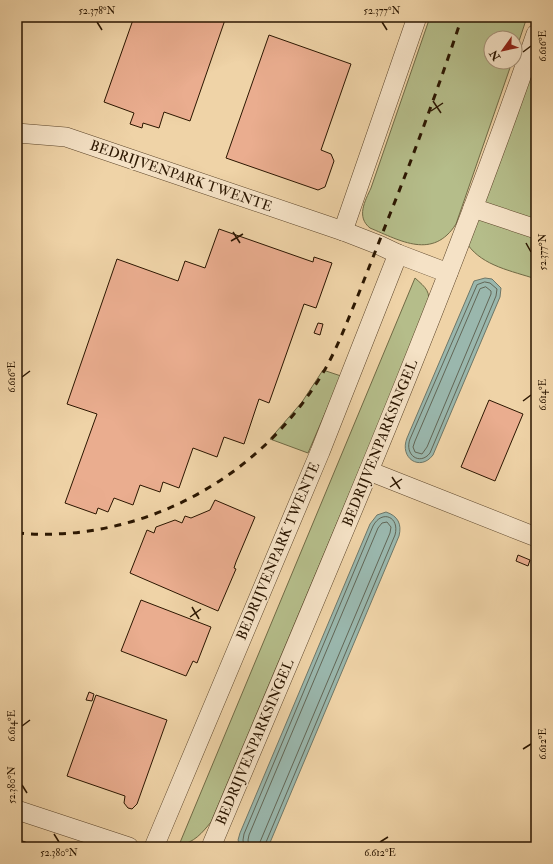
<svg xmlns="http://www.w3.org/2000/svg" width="553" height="864" font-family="'IM FELL Double Pica',serif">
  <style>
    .green { fill: #b5bd8a; stroke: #706a45 }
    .water { fill: #9ab7ad; stroke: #6e7768 }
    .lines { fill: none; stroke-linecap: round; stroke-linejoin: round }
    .shore { stroke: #626656; stroke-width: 1 }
    .building { fill: #eaad8f; stroke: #2b1600 }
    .minor-casing { stroke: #5c452a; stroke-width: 20 }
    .minor { stroke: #f5e2c6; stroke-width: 19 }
    .rail { stroke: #2b1600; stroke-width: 3; stroke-dasharray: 7 7; stroke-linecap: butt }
    .ticks { fill: none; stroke: #2b1600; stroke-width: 1.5 }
    .labels { text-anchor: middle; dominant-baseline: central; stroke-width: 3.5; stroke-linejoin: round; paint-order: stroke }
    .street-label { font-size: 14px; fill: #2b1600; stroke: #f5e2c6 }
    .neatline { fill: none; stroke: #2b1600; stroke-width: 1.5 }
    .ticks-label { font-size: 10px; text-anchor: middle; fill: #2b1600 }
  </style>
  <rect width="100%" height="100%" fill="#efd3a7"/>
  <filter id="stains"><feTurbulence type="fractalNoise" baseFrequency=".005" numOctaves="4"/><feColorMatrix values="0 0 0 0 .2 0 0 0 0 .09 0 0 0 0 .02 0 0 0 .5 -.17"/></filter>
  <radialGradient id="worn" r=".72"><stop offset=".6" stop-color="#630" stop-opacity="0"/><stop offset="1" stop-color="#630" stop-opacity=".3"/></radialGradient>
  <g class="green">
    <path d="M430 17H527L515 53V38H491V62H512L456 224C433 260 401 241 370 228 356 217 365 201 371 188Z"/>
    <polygon points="536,56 536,203 530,221 484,204"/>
    <path d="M480 215 536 235V279C512 271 483 266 468 245Z"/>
    <path d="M415 278C426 288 431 291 428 307L211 822C202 833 194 843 179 845Z"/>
    <polygon points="323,370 341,376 308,453 270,439 302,402"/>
  </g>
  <g class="water">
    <path d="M485 278 492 279 501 288 500 297 433 455C420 472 399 458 407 438L474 281Z"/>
    <path d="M386 512C398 516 402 524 399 536L269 845 267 847H241L238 840 240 833 370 524 377 515Z"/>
  </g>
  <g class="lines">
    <g class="shore">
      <path d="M485 282 490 283 497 289 496 296 430 453C420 466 404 455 410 439L477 285Z"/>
      <polygon points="486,287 491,291 491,294 427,447 422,454 415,452 413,447 415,441 480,289"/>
      <path d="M244 847 243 840 244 834 373 526C382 509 400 517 395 535L264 847"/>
      <polyline points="249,847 248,840 249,835 378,528 382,523 387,522 391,527 390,533 260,842 259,847"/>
    </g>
  </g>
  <g class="building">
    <polygon points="134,17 226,17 190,121 164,112 159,128 143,123 142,128 130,124 134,113 104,102"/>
    <polygon points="269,35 351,64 321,150 331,154 334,161 325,187 318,190 226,158"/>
    <polygon points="219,229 313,262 314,257 332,263 316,308 304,304 269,403 259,399 244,444 224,437 217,457 193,448 179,488 163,482 160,492 140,485 133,505 114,498 108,512 98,508 96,514 65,503 97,414 67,404 117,259 178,281 185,261 205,268"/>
    <polygon points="318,323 323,324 320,335 314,333"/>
    <polygon points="489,400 523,414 495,481 461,467"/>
    <polygon points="215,500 255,517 236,562 234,568 236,569 218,611 130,573 147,530 154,533 156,527 175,520 182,523 185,516 191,518 210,510"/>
    <polygon points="518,555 530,560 528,566 516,561"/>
    <polygon points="141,600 211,627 197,663 193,661 186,676 121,651"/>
    <polygon points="89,692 94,694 92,701 86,700"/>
    <polygon points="96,695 167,720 137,804 132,809 128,808 124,803 125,796 67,776"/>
    <polygon points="17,839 39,847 17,847"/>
  </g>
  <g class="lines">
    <g class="minor-casing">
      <g id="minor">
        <polyline points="17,133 66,137 343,231 379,245 398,254 448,273"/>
        <polyline points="473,208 536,229"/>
        <polyline points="343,231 417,17"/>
        <polyline points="369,471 536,537"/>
        <polyline points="17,810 129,847"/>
        <polyline points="154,847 320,452 398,254"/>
        <path d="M211 847C324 578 441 310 536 34"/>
      </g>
    </g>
    <use href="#minor" class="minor"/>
    <path class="rail" d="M17 533C139 544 258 480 321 376 336 352 346 324 357 298 368 270 379 242 390 214 416 149 440 83 462 17"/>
  </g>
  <path class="ticks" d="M97 22 102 30M382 22 387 30M523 52 531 46M433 101 441 113M431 111 443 103M233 232 240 243M231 241 243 234M526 243 531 252M22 377 30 371M523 401 531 395M392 477 400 489M390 487 402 479M192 607 199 619M190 617 201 609M22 726 30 720M523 749 531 744M22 785 27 793M54 834 59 842M380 842 388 837"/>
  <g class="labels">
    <g class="street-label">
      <text transform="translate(181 176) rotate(19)">BEDRIJVENPARK TWENTE</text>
      <text transform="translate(380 443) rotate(-68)">BEDRIJVENPARKSINGEL</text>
      <text transform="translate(278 551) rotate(-67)">BEDRIJVENPARK TWENTE</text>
      <text transform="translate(255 742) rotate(-67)">BEDRIJVENPARKSINGEL</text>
    </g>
  </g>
  <rect width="553" height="864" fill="none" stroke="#efd3a7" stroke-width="44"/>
  <g transform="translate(503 50) rotate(237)"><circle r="19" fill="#f5e2c6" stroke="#a49077"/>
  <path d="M0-3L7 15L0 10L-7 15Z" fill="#8f2418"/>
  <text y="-6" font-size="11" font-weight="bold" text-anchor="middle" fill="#2b1600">N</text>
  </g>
  <rect x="22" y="22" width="509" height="820" class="neatline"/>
  <g class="ticks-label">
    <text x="97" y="14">52.378°N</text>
    <text x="382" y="14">52.377°N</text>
    <text transform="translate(542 46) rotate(-90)" y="4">6.616°E</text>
    <text transform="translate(542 252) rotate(-90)" y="4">52.377°N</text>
    <text transform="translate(11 377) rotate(-90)" y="4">6.616°E</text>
    <text transform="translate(542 395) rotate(-90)" y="4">6.614°E</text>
    <text transform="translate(11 726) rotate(-90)" y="4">6.614°E</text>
    <text transform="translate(542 744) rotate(-90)" y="4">6.612°E</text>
    <text transform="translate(11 785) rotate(-90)" y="4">52.380°N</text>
    <text x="59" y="856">52.380°N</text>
    <text x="380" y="856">6.612°E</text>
  </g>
  <rect width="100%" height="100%" filter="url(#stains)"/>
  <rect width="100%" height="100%" fill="url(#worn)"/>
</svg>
